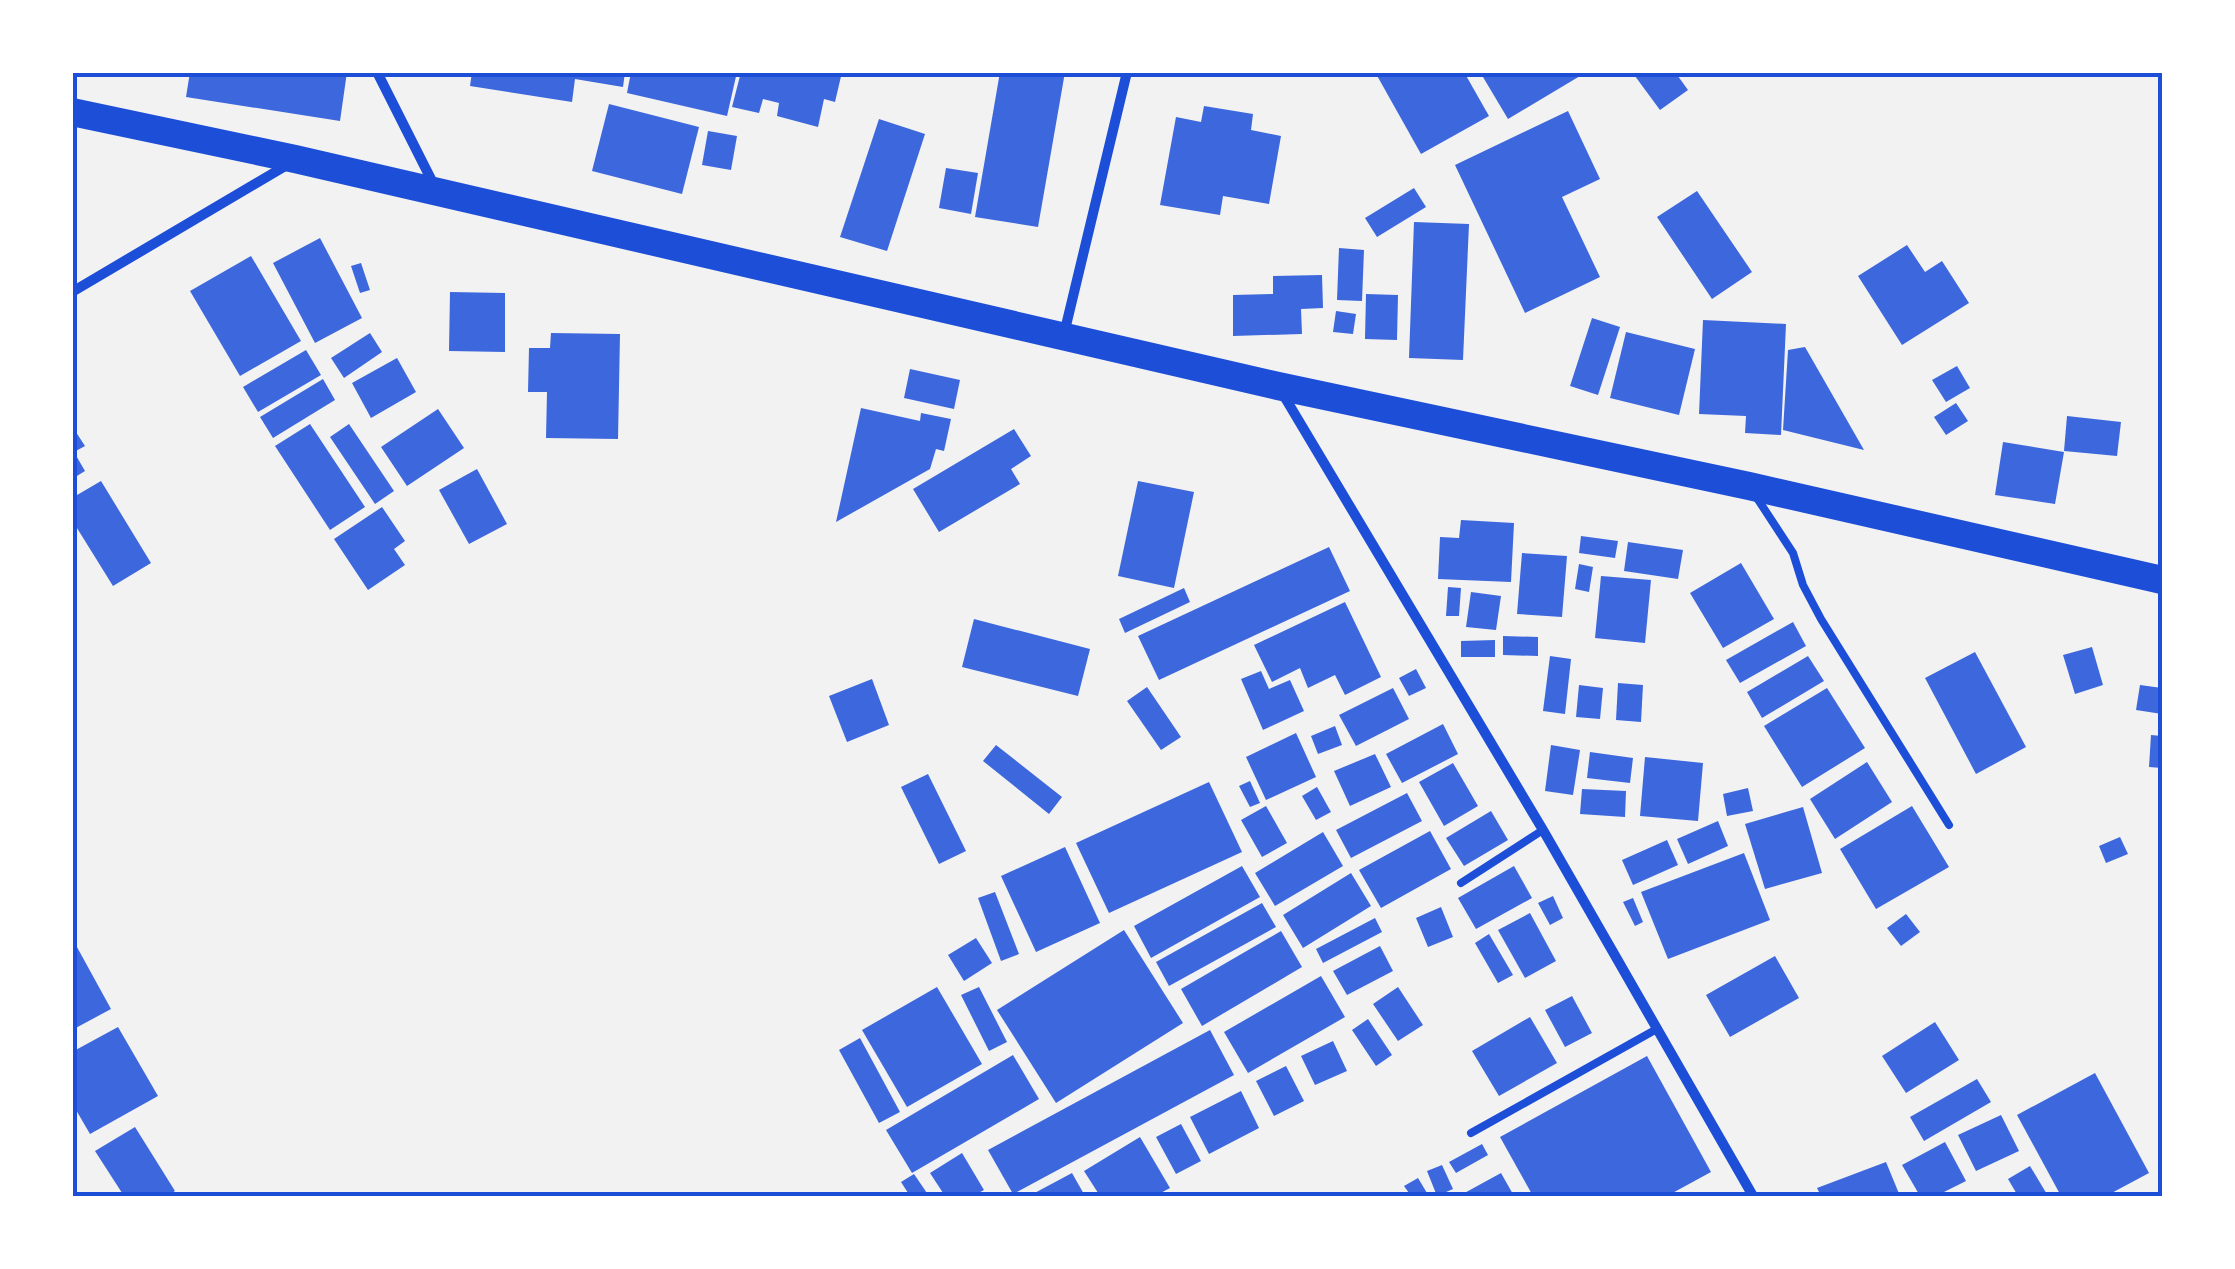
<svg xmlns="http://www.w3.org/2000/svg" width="2235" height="1269" font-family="Inter,sans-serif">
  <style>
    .building { fill: #3d67dc }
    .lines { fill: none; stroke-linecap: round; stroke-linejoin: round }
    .service { stroke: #1d4ed8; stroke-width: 8 }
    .minor { stroke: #1d4ed8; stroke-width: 10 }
    .trunk { stroke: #1d4ed8; stroke-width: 28 }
    .neatline { fill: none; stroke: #1d4ed8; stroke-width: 4 }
  </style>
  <rect width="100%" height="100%" fill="#f2f2f2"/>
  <g class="building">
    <polygon points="190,72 347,72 340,121 186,97"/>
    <polygon points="472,72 625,72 623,87 575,79 572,102 470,86"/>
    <polygon points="631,72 737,72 727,116 627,93"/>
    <polygon points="741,72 842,72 835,102 824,99 818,127 777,116 779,103 763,99 759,113 732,107"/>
    <polygon points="1000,72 1065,72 1038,227 975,217"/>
    <polygon points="1375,72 1464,72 1489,116 1421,154"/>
    <polygon points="1480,72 1578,72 1580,76 1508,119"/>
    <polygon points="1632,72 1675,72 1688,90 1660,110"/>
    <polygon points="609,104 699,127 682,194 592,171"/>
    <polygon points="1204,106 1253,114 1251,130 1281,136 1269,204 1223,196 1220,215 1160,205 1176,117 1201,122"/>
    <polygon points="1568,111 1600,179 1562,197 1600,277 1525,313 1455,165"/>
    <polygon points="879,119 925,134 887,251 840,237"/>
    <polygon points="708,131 737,136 731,170 702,165"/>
    <polygon points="946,168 978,173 971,214 939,208"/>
    <polygon points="1414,188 1426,207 1377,237 1365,218"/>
    <polygon points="1697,191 1752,272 1712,299 1657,217"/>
    <polygon points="1414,222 1469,224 1463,360 1409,358"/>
    <polygon points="320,238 362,318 315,343 273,263"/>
    <polygon points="1907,245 1925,272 1942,261 1969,303 1902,345 1858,276"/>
    <polygon points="1339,248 1364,250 1362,301 1337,300"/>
    <polygon points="251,256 301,341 240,376 190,291"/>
    <polygon points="361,263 370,290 360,293 351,266"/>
    <polygon points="1322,275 1323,308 1301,309 1302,334 1233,336 1233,295 1273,294 1273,276"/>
    <polygon points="450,292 505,293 505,352 449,351"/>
    <polygon points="1366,294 1398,295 1397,340 1365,339"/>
    <polygon points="1336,311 1356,314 1353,334 1333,332"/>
    <polygon points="1592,318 1620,327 1598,395 1570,386"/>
    <polygon points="1703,320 1786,324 1781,435 1745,433 1746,416 1699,414"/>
    <polygon points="1626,332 1695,349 1679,415 1610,398"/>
    <polygon points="370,333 382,352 344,378 331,358"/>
    <polygon points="551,333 620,334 618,439 546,438 547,392 528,392 529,348 550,348"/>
    <polygon points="1805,347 1864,450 1783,430 1788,350"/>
    <polygon points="306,350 321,375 258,412 243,387"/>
    <polygon points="397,358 416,392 371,418 352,383"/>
    <polygon points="1957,366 1970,388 1946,402 1932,380"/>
    <polygon points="910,369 960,380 954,409 904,398"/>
    <polygon points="323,379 335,400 273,438 260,417"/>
    <polygon points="1956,403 1968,421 1946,435 1934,417"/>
    <polygon points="861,408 920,421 921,413 951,419 944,451 936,449 930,469 836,522"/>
    <polygon points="438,409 464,448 407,486 381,447"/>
    <polygon points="2067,416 2121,422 2117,456 2064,451"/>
    <polygon points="310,424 365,507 330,530 275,446"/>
    <polygon points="349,424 394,491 375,504 330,437"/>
    <polygon points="72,426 85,446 74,452 85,471 72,479"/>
    <polygon points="1014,429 1031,456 1011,469 1020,484 939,532 913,489"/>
    <polygon points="2003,442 2064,452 2055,504 1995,495"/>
    <polygon points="477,469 507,524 469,544 439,490"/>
    <polygon points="101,481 151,563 113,586 72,520 72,498"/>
    <polygon points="1138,481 1194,492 1174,588 1118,576"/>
    <polygon points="382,507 405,541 394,549 405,565 368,590 334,539"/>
    <polygon points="1461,520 1514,523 1511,582 1438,579 1440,537 1459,538"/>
    <polygon points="1581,536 1618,541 1615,558 1579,553"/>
    <polygon points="1628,542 1683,550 1678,579 1624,571"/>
    <polygon points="1329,547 1350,591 1159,680 1138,636"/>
    <polygon points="1522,553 1567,556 1562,617 1517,614"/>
    <polygon points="1741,563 1774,619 1723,648 1690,593"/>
    <polygon points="1579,564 1593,567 1589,592 1575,589"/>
    <polygon points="1601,576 1651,580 1645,643 1595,638"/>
    <polygon points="1448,587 1461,588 1459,616 1446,616"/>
    <polygon points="1184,588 1190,602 1125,633 1119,619"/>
    <polygon points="1471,592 1501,596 1496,630 1466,627"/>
    <polygon points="1345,602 1381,677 1345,695 1335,675 1308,688 1300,668 1272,682 1254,645"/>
    <polygon points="974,619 1090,649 1078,696 962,667"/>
    <polygon points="1793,622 1806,646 1740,683 1726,660"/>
    <polygon points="1503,636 1538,637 1538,656 1503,655"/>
    <polygon points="1495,640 1495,657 1461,657 1461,641"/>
    <polygon points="2092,647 2103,685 2075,694 2063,655"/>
    <polygon points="1975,652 2026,747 1976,774 1925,678"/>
    <polygon points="1550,656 1571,659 1565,714 1543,711"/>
    <polygon points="1808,656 1824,681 1762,718 1747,692"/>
    <polygon points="1416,669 1426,688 1409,696 1399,678"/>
    <polygon points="1261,671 1269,689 1290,680 1304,711 1263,730 1241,679"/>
    <polygon points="872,679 889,725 847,742 829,696"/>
    <polygon points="1618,683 1643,685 1641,722 1616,720"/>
    <polygon points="1579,685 1603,688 1600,719 1576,717"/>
    <polygon points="2140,685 2162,688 2162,714 2136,710"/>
    <polygon points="1147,687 1181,737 1161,750 1127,701"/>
    <polygon points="1393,688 1409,719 1356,746 1339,715"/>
    <polygon points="1827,688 1865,748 1802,787 1764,726"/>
    <polygon points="1443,724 1458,754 1402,783 1386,754"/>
    <polygon points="1335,726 1342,745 1318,754 1311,736"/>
    <polygon points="1296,733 1316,777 1266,800 1246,757"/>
    <polygon points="2151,735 2162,736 2162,768 2149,767"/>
    <polygon points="996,745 1062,797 1049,814 983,761"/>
    <polygon points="1551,745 1580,750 1573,795 1545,791"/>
    <polygon points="1590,752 1633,758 1630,783 1587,778"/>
    <polygon points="1375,754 1391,787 1350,806 1334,771"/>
    <polygon points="1645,757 1703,763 1698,821 1640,816"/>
    <polygon points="1867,762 1892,802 1835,839 1810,799"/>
    <polygon points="1453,763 1478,806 1444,826 1419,782"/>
    <polygon points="928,774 966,851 939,864 901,787"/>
    <polygon points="1250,781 1260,803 1250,807 1239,786"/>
    <polygon points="1209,782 1242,852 1109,913 1076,843"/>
    <polygon points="1317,787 1331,812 1316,820 1302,796"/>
    <polygon points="1748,788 1753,811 1727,816 1723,794"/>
    <polygon points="1582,789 1626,791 1625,817 1580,814"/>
    <polygon points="1407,793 1422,821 1351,858 1336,830"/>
    <polygon points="1266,806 1287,843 1262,857 1241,820"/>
    <polygon points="1912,806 1949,867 1876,909 1840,849"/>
    <polygon points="1803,807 1822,873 1765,889 1745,824"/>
    <polygon points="1491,811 1508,840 1464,866 1446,838"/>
    <polygon points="1718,821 1728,846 1688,864 1677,839"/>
    <polygon points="1430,831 1451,869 1381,908 1359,870"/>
    <polygon points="1323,832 1343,866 1275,906 1255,873"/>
    <polygon points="2120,837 2128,854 2106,863 2099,846"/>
    <polygon points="1667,840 1678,865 1633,885 1622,860"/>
    <polygon points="1065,847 1100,923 1036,952 1001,876"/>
    <polygon points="1744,853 1770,920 1668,959 1641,892"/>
    <polygon points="1242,866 1260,897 1151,958 1134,926"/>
    <polygon points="1514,866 1532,898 1476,929 1458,898"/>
    <polygon points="1351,873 1371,906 1303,948 1283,915"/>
    <polygon points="995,892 1019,954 1001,961 978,898"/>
    <polygon points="1553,896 1563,918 1550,925 1538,903"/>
    <polygon points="1633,898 1643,922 1635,926 1623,902"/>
    <polygon points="1262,903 1276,927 1169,986 1156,962"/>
    <polygon points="1441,907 1453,937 1428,947 1416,918"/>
    <polygon points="1530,913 1556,961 1525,978 1498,930"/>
    <polygon points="1906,914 1920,932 1901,946 1887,928"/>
    <polygon points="1375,918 1382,932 1323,963 1316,949"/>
    <polygon points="1124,930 1183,1023 1056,1103 997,1010"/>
    <polygon points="1281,931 1302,967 1202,1026 1181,989"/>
    <polygon points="1489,934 1513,975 1498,983 1475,943"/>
    <polygon points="72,938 111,1009 72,1030"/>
    <polygon points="976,938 992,963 964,981 948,955"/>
    <polygon points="1380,946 1393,971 1347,995 1333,971"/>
    <polygon points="1775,956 1799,998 1730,1037 1706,995"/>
    <polygon points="1321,976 1345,1017 1248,1073 1224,1032"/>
    <polygon points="937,987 982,1064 907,1107 862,1030"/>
    <polygon points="979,987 1007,1042 989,1051 961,995"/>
    <polygon points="1398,987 1423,1025 1398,1041 1373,1004"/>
    <polygon points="1572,996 1592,1033 1565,1047 1545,1010"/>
    <polygon points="1530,1017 1557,1063 1499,1096 1472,1051"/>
    <polygon points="1368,1019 1392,1055 1376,1066 1352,1030"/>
    <polygon points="1935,1022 1959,1060 1906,1093 1882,1056"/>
    <polygon points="118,1027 158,1096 90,1134 72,1103 72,1052"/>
    <polygon points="1210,1030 1234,1075 1013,1194 988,1150"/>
    <polygon points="860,1038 900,1112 879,1123 839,1050"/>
    <polygon points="1333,1041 1347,1071 1315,1085 1301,1056"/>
    <polygon points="1013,1055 1039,1099 912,1173 886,1130"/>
    <polygon points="1647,1056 1711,1172 1667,1196 1533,1196 1500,1137"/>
    <polygon points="1286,1066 1304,1101 1274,1116 1256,1081"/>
    <polygon points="2095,1073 2149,1173 2106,1196 2061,1196 2017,1115"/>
    <polygon points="1977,1079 1991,1102 1924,1141 1910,1117"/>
    <polygon points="1241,1091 1259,1128 1209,1154 1190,1117"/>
    <polygon points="2001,1115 2019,1151 1976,1171 1958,1135"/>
    <polygon points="1181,1124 1201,1161 1176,1174 1156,1137"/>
    <polygon points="135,1127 175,1191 167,1196 124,1196 95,1151"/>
    <polygon points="1140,1137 1170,1188 1155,1196 1100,1196 1084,1171"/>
    <polygon points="1945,1142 1966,1181 1936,1196 1920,1196 1902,1165"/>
    <polygon points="1482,1144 1488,1155 1456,1173 1449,1162"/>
    <polygon points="962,1153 984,1190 973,1196 945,1196 930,1173"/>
    <polygon points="1886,1162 1900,1196 1821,1196 1817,1188"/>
    <polygon points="1442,1165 1453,1189 1437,1196 1427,1171"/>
    <polygon points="2030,1166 2048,1196 2018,1196 2008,1179"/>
    <polygon points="1072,1173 1085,1196 1029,1196"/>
    <polygon points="1501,1173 1514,1196 1459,1196"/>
    <polygon points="914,1174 929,1196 910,1196 901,1182"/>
    <polygon points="1418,1178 1427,1193 1411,1196 1404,1186"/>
  </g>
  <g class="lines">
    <g class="service">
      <polyline points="1757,498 1793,553 1803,585 1821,619 1949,825"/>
      <polyline points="1461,883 1543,830"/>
      <polyline points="1471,1133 1655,1030"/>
    </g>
    <g class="minor">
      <polyline points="377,72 435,187"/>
      <polyline points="72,292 287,165"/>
      <polyline points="1064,334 1127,72"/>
      <polyline points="1281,391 1543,830 1753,1196"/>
    </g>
    <polyline class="trunk" points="72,112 295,159 1278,386 1749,486 2162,580"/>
  </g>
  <rect width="2235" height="1269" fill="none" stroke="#ffffff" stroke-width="150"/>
  <rect x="75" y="75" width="2085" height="1119" class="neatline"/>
</svg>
